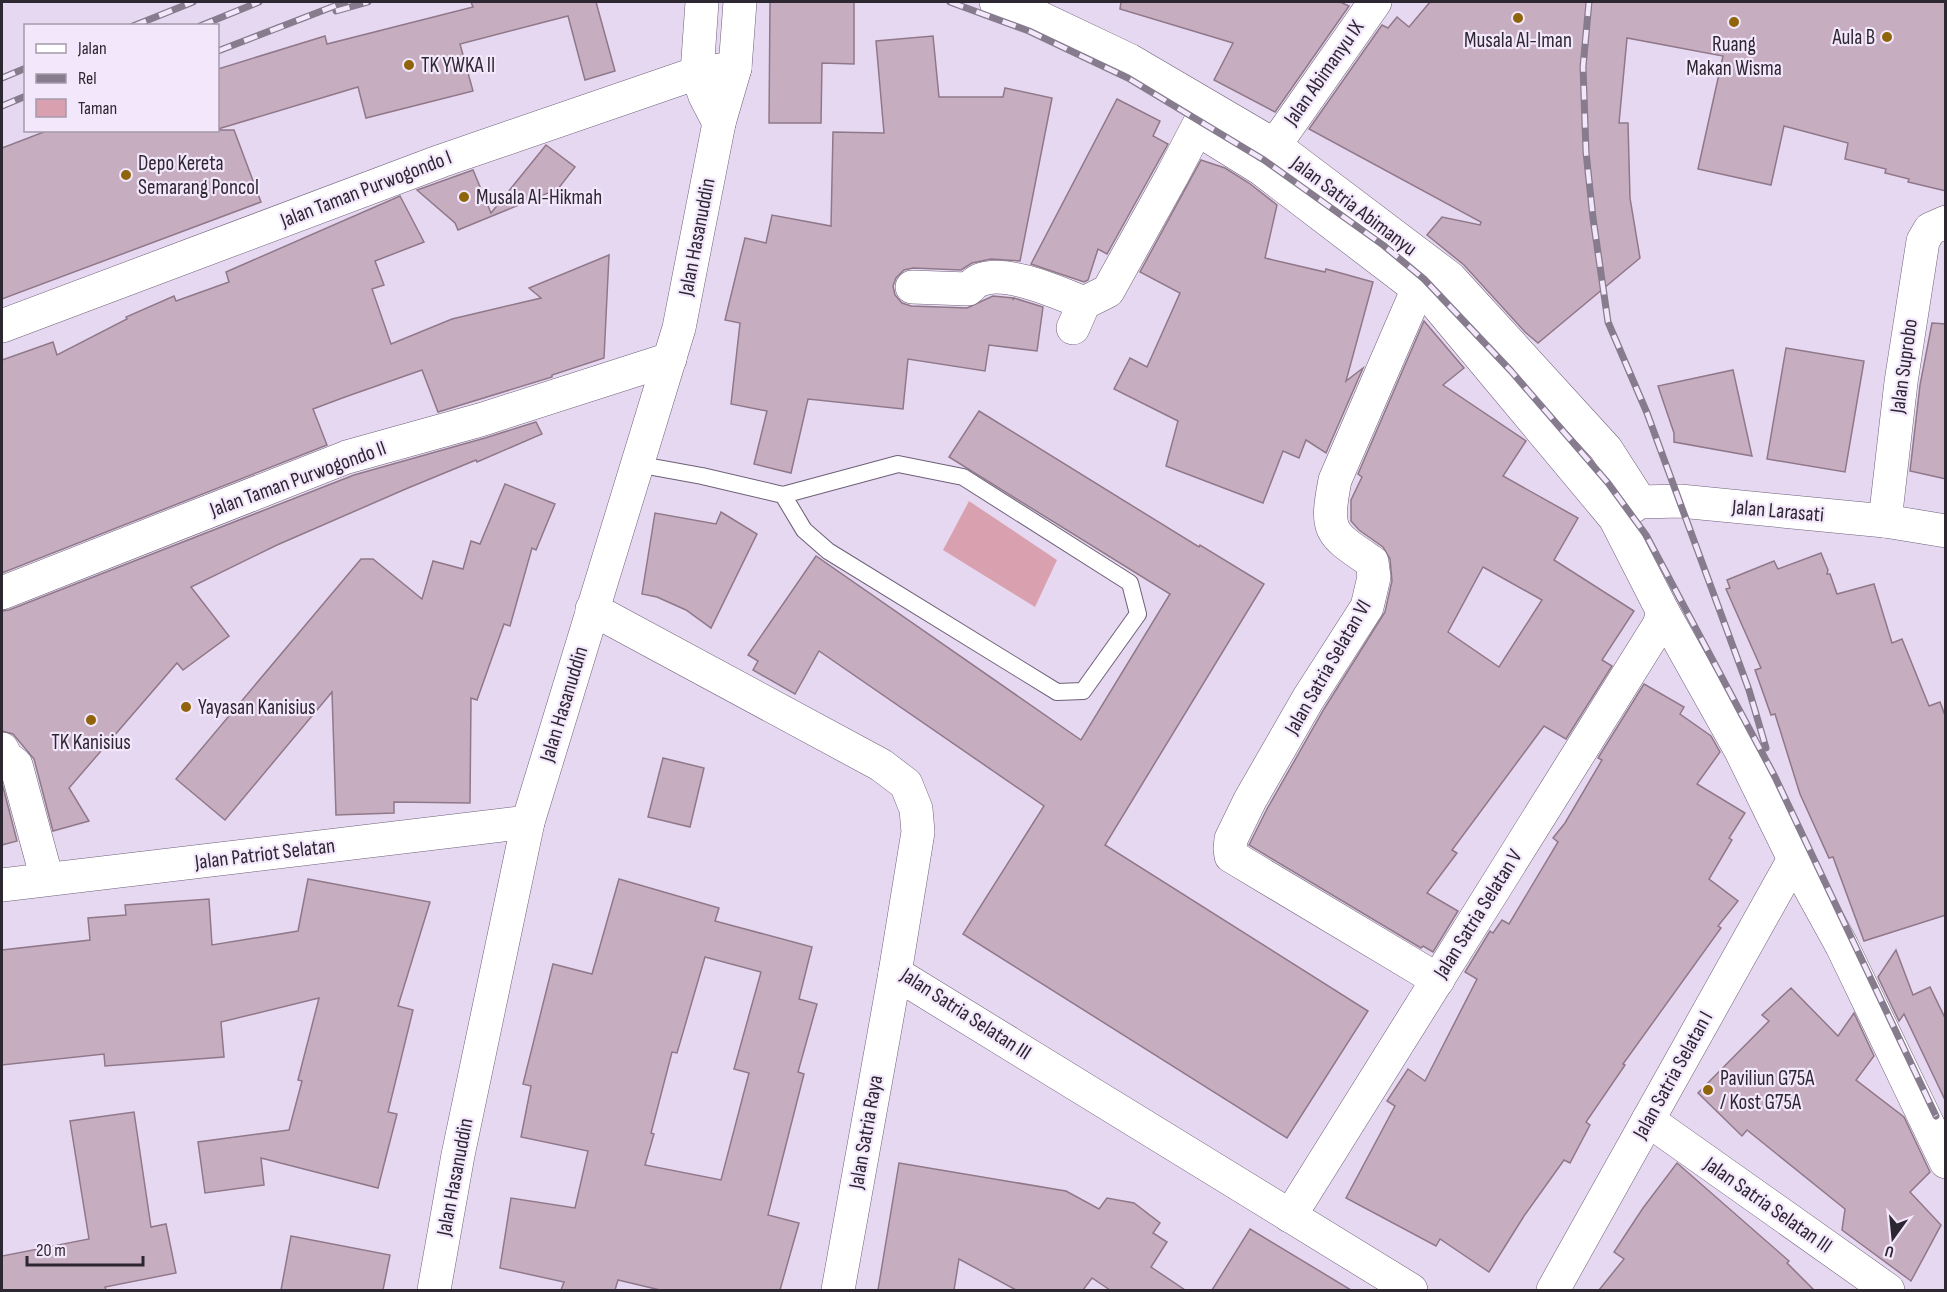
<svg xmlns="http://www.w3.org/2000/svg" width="1947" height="1292" font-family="'Sofia Sans Condensed',sans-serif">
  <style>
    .green { fill: #d9a1b0 }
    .building { fill: #c7adc0; stroke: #8f7889; stroke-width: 1.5; fill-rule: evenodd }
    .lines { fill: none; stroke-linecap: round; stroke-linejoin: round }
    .service-casing { stroke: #6d6077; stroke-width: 18 }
    .minor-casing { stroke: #6d6077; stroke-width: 34 }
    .tertiary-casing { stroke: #6d6077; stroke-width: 34 }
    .service { stroke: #fff; stroke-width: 16 }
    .minor { stroke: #fff; stroke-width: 33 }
    .tertiary { stroke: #fff; stroke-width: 33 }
    .rail-casing { stroke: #867c8d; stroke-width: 7 }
    .rail { stroke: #f3e7fc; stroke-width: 4.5; stroke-dasharray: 14; stroke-linecap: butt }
    .poi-dot { fill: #8f640b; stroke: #f3e7fc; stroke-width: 2 }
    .labels { text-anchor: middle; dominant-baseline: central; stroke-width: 4.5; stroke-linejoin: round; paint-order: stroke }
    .poi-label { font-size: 21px; fill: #2d2731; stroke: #f3e7fc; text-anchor: start }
    .street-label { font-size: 21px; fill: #2d2731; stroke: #f3e7fc }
  </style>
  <rect width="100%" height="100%" fill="#e7d8f2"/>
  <polygon class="green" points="969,501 1057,560 1035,607 943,550"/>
  <g class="building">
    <polygon points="471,2 596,2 615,71 585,80 568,16 460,44 473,91 366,118 358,87 218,129 218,69 325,36 327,44 473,7"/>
    <polygon points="770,2 854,2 854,64 822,63 821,123 769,123"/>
    <polygon points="1121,2 1340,2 1349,6 1275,112 1214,80 1233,43 1120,9"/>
    <polygon points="1430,2 1946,2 1946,191 1908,182 1909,179 1885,173 1886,169 1845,159 1848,143 1784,126 1771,185 1698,169 1723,56 1627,38 1619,123 1628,123 1630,198 1640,258 1538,343 1525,332 1464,265 1427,235 1442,217 1480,225 1481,222 1309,129 1382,25 1388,28 1397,17 1409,27"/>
    <polygon points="933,36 939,97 1003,97 1005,88 1052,98 1020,261 991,259 972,263 961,270 913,268 904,270 896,278 893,286 895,295 902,303 911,306 967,308 993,296 1013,298 1013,300 1014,298 1043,307 1037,351 989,345 985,371 908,359 903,409 808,399 791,473 754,464 767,411 731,404 740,323 725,320 745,238 766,243 772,215 831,226 833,132 884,133 876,41"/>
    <polygon points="1117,99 1160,121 1153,136 1168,144 1107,254 1098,249 1088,280 1084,282 1031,264"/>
    <polygon points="49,130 234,130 261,202 2,299 2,148"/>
    <polygon points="546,145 575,167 558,189 458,230 455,223 417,190 473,170 491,213"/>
    <polygon points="1201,160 1225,168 1249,183 1277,205 1265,258 1325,272 1326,269 1373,282 1346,381 1363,368 1326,453 1306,440 1299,458 1283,451 1263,503 1166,466 1178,421 1114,389 1130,358 1147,367 1180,293 1140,272"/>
    <polygon points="400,196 424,242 375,261 384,285 372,289 391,344 452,319 541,298 529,288 609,255 604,358 552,375 552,377 438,412 422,370 345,397 313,409 327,445 2,573 2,360 53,342 57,355 127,319 126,317 174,296 176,301 229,282 226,272"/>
    <path d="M1424 321 1464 368 1443 385 1526 441 1503 476 1578 518 1554 560 1634 611 1602 660 1612 666 1566 739 1544 726 1452 850 1457 853 1427 893 1458 911 1433 952 1423 946 1421 948 1249 845 1267 809 1324 709 1385 612 1392 581 1390 559 1383 547 1359 530 1351 521V500L1362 477 1358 474ZM1483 567 1542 600 1499 667 1448 632Z"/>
    <polygon points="1932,323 1946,324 1946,479 1910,471 1920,385"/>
    <polygon points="1786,348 1864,361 1845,472 1767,459"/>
    <polygon points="1733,370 1752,456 1674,442 1674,433 1658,386"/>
    <polygon points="979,411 1199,547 1200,545 1264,584 1105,845 1368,1011 1287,1138 963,934 1044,806 819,651 795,694 753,670 758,661 748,655 816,556 1081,740 1170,594 949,457"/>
    <polygon points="536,422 542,434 477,462 476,460 408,488 277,545 191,587 229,636 183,670 177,663 69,788 89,821 53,831 34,759 13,734 2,731 2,611 9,610 354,475 485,438"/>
    <polygon points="505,484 555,504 536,550 532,548 510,626 504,624 477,700 471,698 470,803 394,802 394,813 336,815 332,692 225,820 176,779 361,559 373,559 422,599 433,561 463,569 471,541 480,544"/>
    <polygon points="721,512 757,534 711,628 686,610 657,597 642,594 655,513 716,524"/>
    <polygon points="1821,553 1828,570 1827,574 1830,574 1837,594 1874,584 1892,643 1902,639 1929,706 1940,702 1946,718 1946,915 1864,941 1833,857 1829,858 1800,794 1775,714 1771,715 1755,670 1761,668 1726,589 1730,588 1727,580 1774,561 1778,569"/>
    <polygon points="1644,684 1684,707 1680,714 1711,736 1720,752 1697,784 1745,813 1729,838 1732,840 1709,879 1738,901 1718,926 1721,928 1623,1064 1625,1065 1586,1122 1590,1125 1570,1163 1564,1160 1524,1216 1489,1272 1440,1239 1436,1246 1346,1198 1395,1106 1387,1101 1408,1069 1425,1081 1477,979 1465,972 1490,931 1493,933 1502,920 1509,924 1558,842 1553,838 1565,823 1602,760 1598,758"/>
    <polygon points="663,758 704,768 690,827 648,817"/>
    <polygon points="2,783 17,841 2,845"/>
    <polygon points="308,879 430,902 398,1006 413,1010 388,1112 397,1114 378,1188 261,1158 264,1185 205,1193 198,1142 289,1130 302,1081 298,1080 319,998 221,1022 224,1057 105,1066 104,1054 2,1065 2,950 90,940 88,918 126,915 125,905 209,899 212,945 298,931"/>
    <path d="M619 879 719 908 715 921 812 947 799 999 817 1004 798 1072 804 1074 768 1215 799 1223 780 1290H660L618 1280 615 1290H561L564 1282 500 1268 511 1198 575 1208 588 1151 521 1137 531 1086 523 1084 553 964 592 974ZM705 957 761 972 734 1069 749 1073 721 1180 645 1165 654 1134 651 1133 672 1052 677 1053Z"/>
    <polygon points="1896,950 1913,995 1930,987 1946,1020 1946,1102 1904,1014 1899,1021 1878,977"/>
    <polygon points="1791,988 1838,1036 1854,1013 1874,1056 1856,1080 1904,1117 1930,1172 1910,1192 1941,1225 1911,1281 1842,1230 1845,1209 1747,1130 1742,1136 1698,1093 1769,1021 1762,1015"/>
    <polygon points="134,1112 151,1227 166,1224 176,1273 105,1287 106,1290 2,1290 2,1256 89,1239 70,1121"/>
    <polygon points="899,1163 1066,1191 1099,1209 1107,1198 1134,1203 1160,1223 1153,1233 1167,1242 1151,1267 1185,1290 1110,1290 1092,1278 1083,1290 1016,1290 959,1259 954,1290 878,1290"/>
    <polygon points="1677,1163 1789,1261 1787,1263 1814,1290 1599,1290 1624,1259 1614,1252 1643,1208"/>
    <polygon points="1250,1229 1351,1290 1212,1290"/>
    <polygon points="291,1236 390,1255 383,1290 281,1290"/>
  </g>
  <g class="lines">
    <g class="service-casing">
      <polyline id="service" points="636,464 702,476 783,495 898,464 963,477 1130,583 1138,614 1083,691 1057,692 828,551 804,530 783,495"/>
    </g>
    <g class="minor-casing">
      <g id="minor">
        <polyline points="996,2 1032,14 1129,60 1274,145 1450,278 1606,449 1640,502"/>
        <polyline points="1197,129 1260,168 1434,301 1615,518 1663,612 1741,751 1794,859 1842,946 1946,1162"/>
        <polyline points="1263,162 1375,2"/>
        <path d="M1429 263 1335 480C1325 532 1329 533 1372 562L1374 577 1367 607 1308 699 1250 800 1231 839 1230 849 1231 856 1438 980"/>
        <path d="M912 287 968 289C972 286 976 281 980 280 1006 269 1059 293 1084 303"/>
        <polyline points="2,326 441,161 697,73 735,68"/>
        <polyline points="1073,328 1084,303 1108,291 1172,176 1207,109"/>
        <polyline points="1623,513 1640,502 1680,501 1885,521 1946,531"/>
        <polyline points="1885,521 1901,382 1923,241 1930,229 1946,222"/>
        <polyline points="2,593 347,457 480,420 670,359"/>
        <polyline points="592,609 881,765 906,784 916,809 918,832 895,973 1411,1290"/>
        <polyline points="2,749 6,757 16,765 47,879"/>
        <polyline points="2,885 528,822"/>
        <polyline points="1648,1120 1888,1290"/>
        <polyline points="1290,1216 1659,625 1663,612"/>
        <polyline points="838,1290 895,973"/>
        <polyline points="1553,1290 1794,859"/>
      </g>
    </g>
    <g class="tertiary-casing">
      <g id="tertiary">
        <polyline points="702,2 697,73 705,96 719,123"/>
        <polyline points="434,1290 458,1155 528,822 679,328 719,123 735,68 740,2"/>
      </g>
    </g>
    <use href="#service" class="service"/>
    <use href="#minor" class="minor"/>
    <use href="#tertiary" class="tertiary"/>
    <g class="rail-casing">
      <g id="rail">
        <polyline points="950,2 1029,31 1128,78 1264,160 1383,245 1424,279 1511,371 1608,483 1646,535 1775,777 1936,1116"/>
        <polyline points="1589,2 1583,67 1586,152 1593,218 1608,322 1647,413 1749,690 1766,748"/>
        <polyline points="336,11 368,2"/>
        <polyline points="133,26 193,2"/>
        <polyline points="200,26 259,2"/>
        <polyline points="218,51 345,2"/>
        <polyline points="2,78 26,68"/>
        <polyline points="2,106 26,96"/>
      </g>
    </g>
    <use href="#rail" class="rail"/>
  </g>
  <g class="poi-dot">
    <circle cx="1518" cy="18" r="6"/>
    <circle cx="1734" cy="22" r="6"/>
    <circle cx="1887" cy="37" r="6"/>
    <circle cx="409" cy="65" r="6"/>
    <circle cx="126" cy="175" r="6"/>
    <circle cx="464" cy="197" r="6"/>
    <circle cx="186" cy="707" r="6"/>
    <circle cx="91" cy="720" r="6"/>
    <circle cx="1708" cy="1090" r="6"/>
  </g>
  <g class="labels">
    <g class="poi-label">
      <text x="1875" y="37" text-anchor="end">Aula B</text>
      <text x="1518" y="40" text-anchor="middle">Musala Al-Iman</text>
      <text x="1734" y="44" text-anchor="middle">Ruang<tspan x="1734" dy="24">Makan Wisma</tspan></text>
      <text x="421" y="65">TK YWKA II</text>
      <text x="138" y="163">Depo Kereta<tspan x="138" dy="24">Semarang Poncol</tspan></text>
      <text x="476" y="197">Musala Al-Hikmah</text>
      <text x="198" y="707">Yayasan Kanisius</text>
      <text x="91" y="742" text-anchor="middle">TK Kanisius</text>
      <text x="1720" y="1078">Paviliun G75A<tspan x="1720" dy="24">/ Kost G75A</tspan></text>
    </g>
    <g class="street-label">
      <text transform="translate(1324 73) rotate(-55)">Jalan Abimanyu IX</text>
      <text transform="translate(366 189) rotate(-21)">Jalan Taman Purwogondo I</text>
      <text transform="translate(1354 206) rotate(37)">Jalan Satria Abimanyu</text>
      <text transform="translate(697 237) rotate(-79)">Jalan Hasanuddin</text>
      <text transform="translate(1904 366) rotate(-82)">Jalan Suprobo</text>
      <text transform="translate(298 479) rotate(-20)">Jalan Taman Purwogondo II</text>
      <text transform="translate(1778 511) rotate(5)">Jalan Larasati</text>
      <text transform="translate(1328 667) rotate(-60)">Jalan Satria Selatan VI</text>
      <text transform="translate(564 704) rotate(-73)">Jalan Hasanuddin</text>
      <text transform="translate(265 854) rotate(-7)">Jalan Patriot Selatan</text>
      <text transform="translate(1478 914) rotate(-58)">Jalan Satria Selatan V</text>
      <text transform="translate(966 1014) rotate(33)">Jalan Satria Selatan III</text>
      <text transform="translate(1673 1075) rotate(-61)">Jalan Satria Selatan I</text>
      <text transform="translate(866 1132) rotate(-80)">Jalan Satria Raya</text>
      <text transform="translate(455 1177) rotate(-79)">Jalan Hasanuddin</text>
      <text transform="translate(1768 1205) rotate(35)">Jalan Satria Selatan III</text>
    </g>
  </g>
  <rect width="1947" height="1292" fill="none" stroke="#2d2731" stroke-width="6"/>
  <rect x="24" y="24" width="195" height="108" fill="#f3e7fc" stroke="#a49aab" stroke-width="1.5"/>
  <rect x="36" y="44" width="30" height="9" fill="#ffffff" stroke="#a49aab" stroke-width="1.5"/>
  <text x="78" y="54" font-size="18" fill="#2d2731">Jalan</text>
  <rect x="36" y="74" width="30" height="9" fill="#867c8d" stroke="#a49aab" stroke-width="1.5"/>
  <text x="78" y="84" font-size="18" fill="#2d2731">Rel</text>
  <rect x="36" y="99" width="30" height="18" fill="#d9a1b0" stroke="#a49aab" stroke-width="1.5"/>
  <text x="78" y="114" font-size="18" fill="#2d2731">Taman</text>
  <g transform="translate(1893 1238) rotate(195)" stroke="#f3e7fc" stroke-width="4.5" paint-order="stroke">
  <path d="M0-4.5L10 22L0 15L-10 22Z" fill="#2d2731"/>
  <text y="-9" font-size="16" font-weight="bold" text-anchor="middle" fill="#2d2731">U</text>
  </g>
  <path d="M27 1256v9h116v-9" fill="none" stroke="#2d2731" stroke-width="3"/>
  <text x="36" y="1256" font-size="18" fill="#2d2731" stroke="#f3e7fc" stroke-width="4.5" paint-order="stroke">20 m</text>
</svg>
